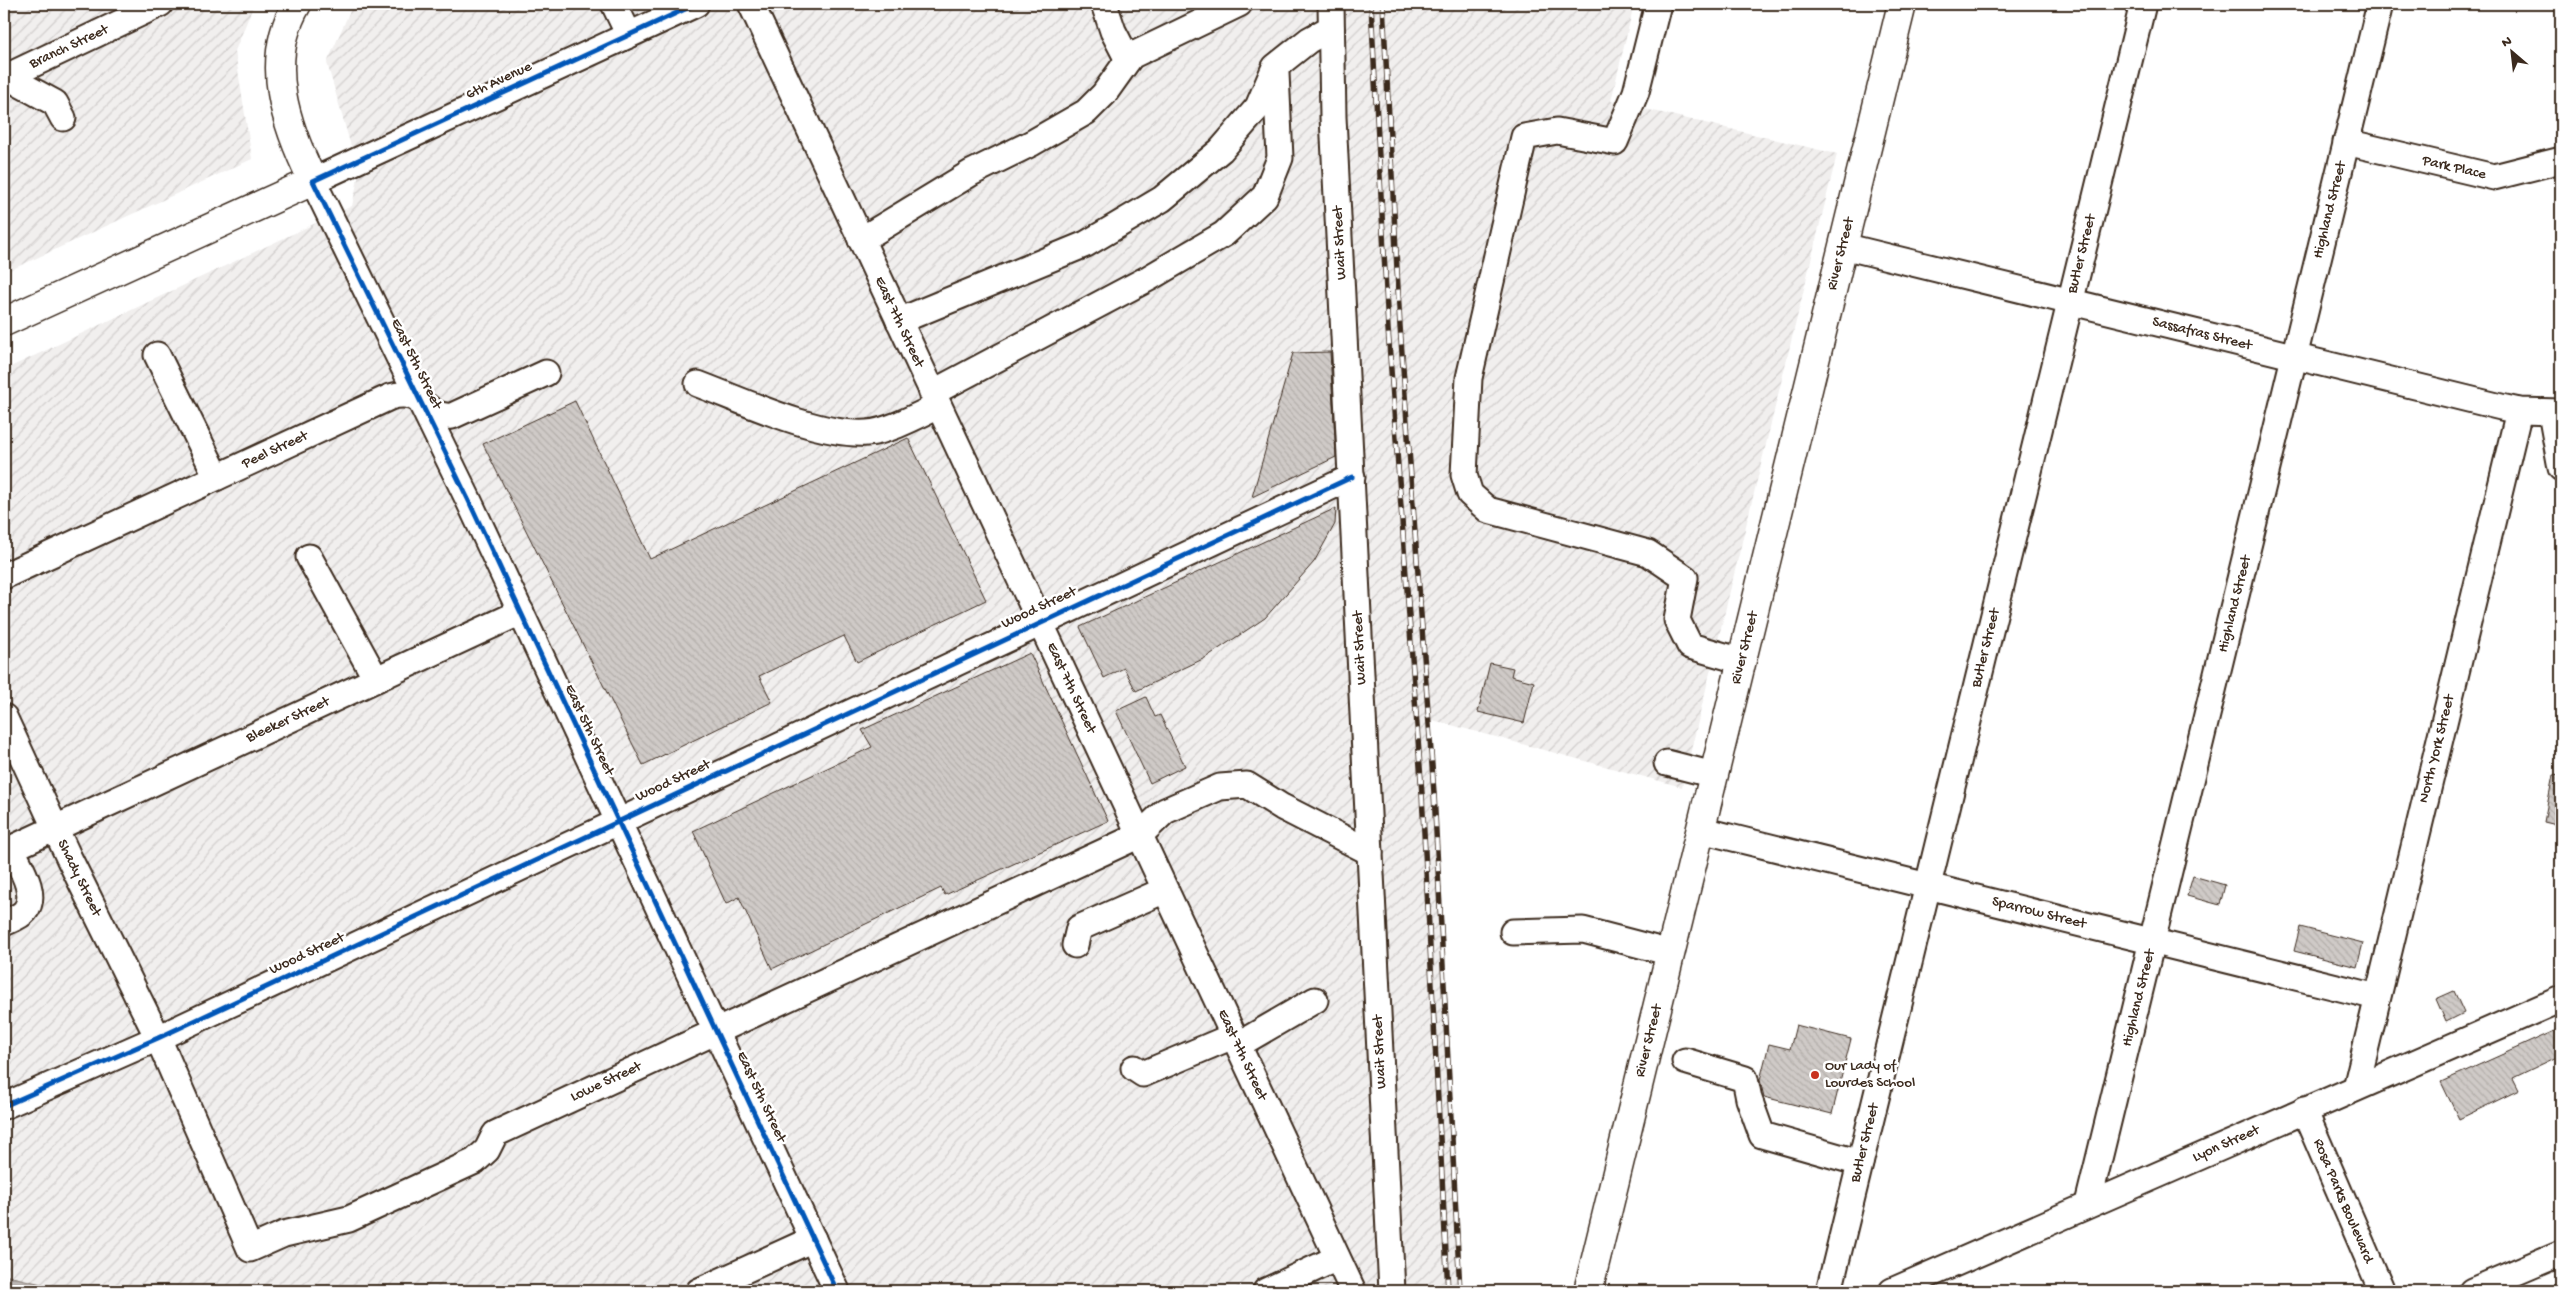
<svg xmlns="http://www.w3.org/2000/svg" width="2565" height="1295" font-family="'Gochi Hand',sans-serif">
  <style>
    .industrial { fill: url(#industrial-furrows) }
    .water { fill: url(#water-rules); stroke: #887e77 }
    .building { fill: url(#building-back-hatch); stroke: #3b2a1e }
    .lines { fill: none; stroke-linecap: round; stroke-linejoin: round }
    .minor-casing { stroke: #3b2a1e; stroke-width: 29 }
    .major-casing { stroke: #3b2a1e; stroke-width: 31 }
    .minor { stroke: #fff; stroke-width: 25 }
    .major { stroke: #fff; stroke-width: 28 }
    .rail-casing { stroke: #3b2a1e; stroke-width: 5.5 }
    .rail { stroke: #fff; stroke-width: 4; stroke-dasharray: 11; stroke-linecap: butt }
    .cycleway-casing { stroke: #fff; stroke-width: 8 }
    .cycleway { stroke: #0057b8; stroke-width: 5 }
    .poi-dot { fill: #c8321e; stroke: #fff; stroke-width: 2 }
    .labels { text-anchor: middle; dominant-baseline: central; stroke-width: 5; stroke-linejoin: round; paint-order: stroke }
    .street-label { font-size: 15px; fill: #3b2a1e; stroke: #fff }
    .poi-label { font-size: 15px; fill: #3b2a1e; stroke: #fff; text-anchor: start }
  </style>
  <defs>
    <pattern id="industrial-furrows" width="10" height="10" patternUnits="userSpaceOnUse" patternTransform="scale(1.25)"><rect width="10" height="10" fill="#f1efee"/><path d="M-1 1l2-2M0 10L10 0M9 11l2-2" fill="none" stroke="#d0cdcc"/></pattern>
    <pattern id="water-rules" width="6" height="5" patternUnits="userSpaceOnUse" patternTransform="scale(1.25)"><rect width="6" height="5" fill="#bcb6b3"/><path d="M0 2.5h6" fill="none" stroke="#9a9491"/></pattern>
    <pattern id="building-back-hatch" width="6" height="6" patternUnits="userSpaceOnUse" patternTransform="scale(1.25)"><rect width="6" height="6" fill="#cfcac7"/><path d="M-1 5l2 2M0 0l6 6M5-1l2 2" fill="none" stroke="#b3aeaa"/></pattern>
  </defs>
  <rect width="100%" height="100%" fill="#fff"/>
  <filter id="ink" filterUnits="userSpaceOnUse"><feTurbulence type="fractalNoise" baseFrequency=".02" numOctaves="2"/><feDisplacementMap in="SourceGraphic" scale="10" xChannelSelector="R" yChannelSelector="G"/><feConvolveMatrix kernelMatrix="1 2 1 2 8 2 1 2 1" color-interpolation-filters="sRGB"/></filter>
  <g filter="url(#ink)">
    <g class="industrial">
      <polygon points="4,4 254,4 235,51 252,159 4,273"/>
      <polygon points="353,4 1634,4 1611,101 1837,154 1682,787 1429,719 1460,1291 71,1291 4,1275 4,370 352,206 359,174 327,63"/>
    </g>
    <polygon class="water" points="4,1275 71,1291 4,1291"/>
    <g class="building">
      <polygon points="1330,352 1336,457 1252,497 1293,353"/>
      <polygon points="575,401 650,559 908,438 986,600 857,662 844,636 759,676 772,702 643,765 483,444"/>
      <polygon points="1336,508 1335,524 1314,562 1265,618 1205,658 1136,691 1124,668 1104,678 1080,627"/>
      <polygon points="1030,653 1108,821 945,895 941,888 772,969 739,897 726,904 693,831 872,747 862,730"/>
      <polygon points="1490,663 1513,668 1511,676 1534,682 1524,723 1478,712"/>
      <polygon points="1146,697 1155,717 1160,715 1185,766 1150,783 1116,711"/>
      <polygon points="2553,775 2561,776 2561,826 2544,822"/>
      <polygon points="2193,876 2225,885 2220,905 2187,896"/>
      <polygon points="2300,927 2363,943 2357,967 2294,951"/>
      <polygon points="2454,991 2464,1013 2446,1022 2436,999"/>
      <polygon points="1796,1025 1851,1039 1832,1114 1764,1097 1760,1080 1769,1044 1790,1049"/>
      <polygon points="2561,1028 2561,1055 2513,1078 2519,1090 2459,1119 2441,1082"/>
    </g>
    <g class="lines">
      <g class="minor-casing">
        <g id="minor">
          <polyline points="614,4 629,35"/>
          <polyline points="696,4 313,181 468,499 837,1291"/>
          <polyline points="751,4 1353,1291"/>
          <polyline points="1104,4 1113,31 1128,60"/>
          <polyline points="1331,4 1333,117 1392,1291"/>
          <polyline points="1658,4 1636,92 1615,142 1557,131 1524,137 1469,378 1464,475 1470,494 1488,510 1648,553 1685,578 1677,620 1690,646 1742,661"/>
          <polyline points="13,74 20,84 55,103 63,118"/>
          <polyline points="4,78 160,4"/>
          <polyline points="2346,142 2494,177 2561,160"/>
          <polyline points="861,240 971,173 1032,143 1086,112 1104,94 1131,56 1239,4"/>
          <polyline points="1843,246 2501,407 2519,411 2561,412"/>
          <polyline points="899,321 1086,244 1162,199 1221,150 1258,107 1275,67 1309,40 1331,28"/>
          <polyline points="157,355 217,477"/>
          <path d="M698 384C746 402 817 436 867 433 888 432 919 415 938 406"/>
          <polyline points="932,393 1149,278 1224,234 1265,196 1280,158 1276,73"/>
          <polyline points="2551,413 2561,468"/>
          <polyline points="309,557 376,679"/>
          <path d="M4 576 390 397C425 387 424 419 452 416L546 373"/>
          <polyline points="4,717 69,858 158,1038 250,1249 284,1234 349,1219 475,1161 487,1150 495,1134 1140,835 1165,811 1220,787 1247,785 1282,807 1370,852"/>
          <polyline points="1667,763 1714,775"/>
          <polyline points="1701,830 2377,997"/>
          <polyline points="4,852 521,612"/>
          <path d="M4 923C10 920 20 917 25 911 39 894 19 865 11 848"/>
          <polyline points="1513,932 1583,930 1671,953"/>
          <polyline points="1075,945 1079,928 1165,890"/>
          <polyline points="1238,1045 1315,1000"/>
          <polyline points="1685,1061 1745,1079 1749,1099 1762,1135 1860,1163"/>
          <polyline points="1134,1068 1143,1074 1233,1036"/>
          <polyline points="2356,1088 2519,411"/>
          <polyline points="4,1106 158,1038 1352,477"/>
          <polyline points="2304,1110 2382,1291"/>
          <polyline points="2088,1204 2380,4"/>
          <polyline points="699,1291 813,1239"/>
          <polyline points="1266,1291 1337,1258"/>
          <polyline points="1829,1291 2143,4"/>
          <polyline points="1892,1291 2561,999"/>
          <polyline points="2472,1291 2561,1253"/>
        </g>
      </g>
      <g class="major-casing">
        <g id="major">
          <path d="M4 322 313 181C286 126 263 62 297 4"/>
          <polyline points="1588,1291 1902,4"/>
        </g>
      </g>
      <use href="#minor" class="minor"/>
      <use href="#major" class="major"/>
      <g class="rail-casing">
        <g id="rail">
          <polyline points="1371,4 1388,329 1422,794 1448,1291"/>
          <polyline points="1383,4 1400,326 1434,793 1460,1291"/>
        </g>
      </g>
      <use href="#rail" class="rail"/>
      <g class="cycleway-casing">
        <g id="cycleway">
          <polyline points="696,4 313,181 468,499 837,1291"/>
          <polyline points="4,1106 158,1038 1352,477"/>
        </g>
      </g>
      <use href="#cycleway" class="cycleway"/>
    </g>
  </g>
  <circle class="poi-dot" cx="1815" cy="1075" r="5"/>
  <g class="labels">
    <g class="street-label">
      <text transform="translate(69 47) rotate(-25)">Branch Street</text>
      <text transform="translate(499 81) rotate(-25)">6th Avenue</text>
      <text transform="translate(2454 168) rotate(13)">Park Place</text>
      <text transform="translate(2330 210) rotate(-76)">Highland Street</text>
      <text transform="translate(1340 243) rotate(-93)">Wait Street</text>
      <text transform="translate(1841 254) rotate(-76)">River Street</text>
      <text transform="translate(2082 254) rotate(-76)">Butler Street</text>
      <text transform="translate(899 322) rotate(65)">East 7th Street</text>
      <text transform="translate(2202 334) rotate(14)">Sassafras Street</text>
      <text transform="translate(416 364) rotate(64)">East 5th Street</text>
      <text transform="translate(275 450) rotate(-25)">Peel Street</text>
      <text transform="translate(2235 604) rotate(-76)">Highland Street</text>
      <text transform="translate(1039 608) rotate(-25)">Wood Street</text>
      <text transform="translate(1360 648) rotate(-93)">Wait Street</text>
      <text transform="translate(1745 648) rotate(-76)">River Street</text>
      <text transform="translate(1986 648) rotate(-76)">Butler Street</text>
      <text transform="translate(1071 688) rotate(65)">East 7th Street</text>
      <text transform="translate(288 720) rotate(-25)">Bleeker Street</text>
      <text transform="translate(589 730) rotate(65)">East 5th Street</text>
      <text transform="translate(2437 749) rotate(-76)">North York Street</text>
      <text transform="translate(673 781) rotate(-25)">Wood Street</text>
      <text transform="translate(79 878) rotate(64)">Shady Street</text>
      <text transform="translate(2039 913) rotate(14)">Sparrow Street</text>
      <text transform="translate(307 954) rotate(-25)">Wood Street</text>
      <text transform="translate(2139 998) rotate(-76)">Highland Street</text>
      <text transform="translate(1649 1041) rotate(-76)">River Street</text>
      <text transform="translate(1380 1052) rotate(-93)">Wait Street</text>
      <text transform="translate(1242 1055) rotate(65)">East 7th Street</text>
      <text transform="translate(606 1082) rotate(-25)">Lowe Street</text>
      <text transform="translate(761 1097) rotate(65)">East 5th Street</text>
      <text transform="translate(1865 1143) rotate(-76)">Butler Street</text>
      <text transform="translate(2226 1144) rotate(-24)">Lyon Street</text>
      <text transform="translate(2343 1201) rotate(67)">Rosa Parks Boulevard</text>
    </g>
    <g class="poi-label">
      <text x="1825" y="1066">Our Lady of<tspan x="1825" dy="17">Lourdes School</tspan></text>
    </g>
  </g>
  <rect width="2565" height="1295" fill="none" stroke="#fff" stroke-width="20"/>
  <rect x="10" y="10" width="2545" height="1275" fill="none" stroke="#3b2a1e" stroke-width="2" filter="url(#ink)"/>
  <g transform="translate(2512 52) rotate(332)" stroke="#ffffff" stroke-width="4" paint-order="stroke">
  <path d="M0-4L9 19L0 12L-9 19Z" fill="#3b2a1e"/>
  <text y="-8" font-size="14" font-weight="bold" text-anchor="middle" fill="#3b2a1e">N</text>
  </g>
</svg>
